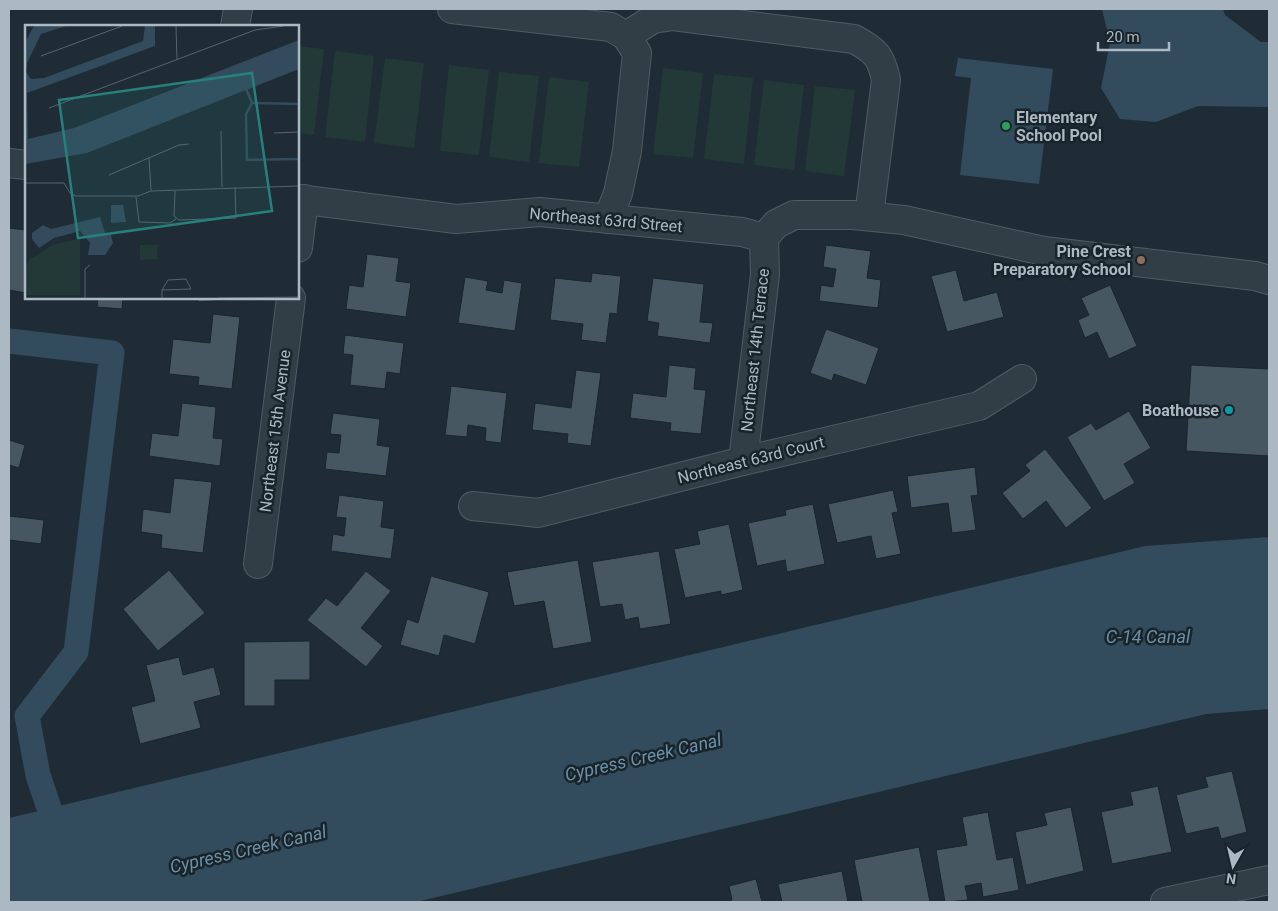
<svg xmlns="http://www.w3.org/2000/svg" width="1278" height="911" font-family="Roboto,sans-serif">
  <style>
    .green { fill: #223937 }
    .water { fill: #324b5d }
    .lines { fill: none; stroke-linecap: round; stroke-linejoin: round }
    .canal { stroke: #324b5d; stroke-width: 25 }
    .building { fill: #475762; stroke: #1a252d }
    .minor-casing { stroke: #505c64; stroke-width: 30 }
    .minor { stroke: #323e46; stroke-width: 28 }
    .leisure-dot { fill: #2e9e5b; stroke: #18232a; stroke-width: 2 }
    .education-dot { fill: #8d6e63; stroke: #18232a; stroke-width: 2 }
    .culture-dot { fill: #0f9aa8; stroke: #18232a; stroke-width: 2 }
    .labels { text-anchor: middle; dominant-baseline: central; stroke-width: 5; stroke-linejoin: round; paint-order: stroke }
    .poi-label { font-size: 16px; font-weight: bold; fill: #acb9c3; stroke: #18232a; text-anchor: end }
    .street-label { font-size: 16px; fill: #acb9c3; stroke: #18232a }
    .water-label { font-size: 18px; font-style: italic; fill: #6c8fa8; stroke: #18232a }
    .inset-river { fill: none; stroke: #324b5d; stroke-width: 2.5 }
    .inset-road { fill: none; stroke: #57646e; stroke-width: 1 }
    .view { fill: #27807b; fill-opacity: 0.15; stroke: #27807b; stroke-width: 2.5 }
    .inset-edge { fill: none; stroke: #acb9c3; stroke-width: 2.5 }
  </style>
  <rect width="100%" height="100%" fill="#1f2c36"/>
  <g class="green">
    <polygon points="298,46 324,49 314,135 298,133"/>
    <polygon points="335,51 374,56 365,142 325,137"/>
    <polygon points="385,58 424,63 414,148 374,143"/>
    <polygon points="449,65 489,70 479,155 440,151"/>
    <polygon points="663,68 703,73 693,158 653,154"/>
    <polygon points="499,72 539,76 529,162 489,157"/>
    <polygon points="714,74 753,78 744,164 704,159"/>
    <polygon points="549,77 589,82 579,167 539,163"/>
    <polygon points="764,80 804,85 794,170 754,165"/>
    <polygon points="815,86 855,90 844,176 805,171"/>
  </g>
  <g class="water">
    <polygon points="1102,9 1223,9 1225,15 1261,42 1269,42 1269,107 1198,106 1156,122 1120,119 1101,88 1110,43"/>
    <polygon points="958,58 1053,69 1039,184 960,175 971,78 955,76"/>
    <polygon points="1269,537 1269,709 1206,714 416,902 9,902 9,818 1145,546"/>
  </g>
  <g class="lines">
    <polyline class="canal" points="9,341 112,353 76,652 27,716 38,775 60,841"/>
  </g>
  <g class="building">
    <polygon points="9,228 26,230 26,293 9,290"/>
    <polygon points="826,245 871,251 867,278 881,280 878,308 819,301 821,285 833,287 836,269 823,267"/>
    <polygon points="367,254 399,258 396,281 411,283 406,317 346,309 349,285 363,287"/>
    <polygon points="956,270 964,301 997,292 1004,317 947,332 931,276"/>
    <polygon points="592,273 621,276 617,314 610,313 606,343 581,340 583,324 550,320 555,278 591,282"/>
    <polygon points="465,277 488,281 486,290 502,293 504,280 522,283 515,331 458,323"/>
    <polygon points="653,278 704,284 700,322 713,323 710,343 657,336 659,323 647,321"/>
    <polygon points="1110,285 1137,346 1109,359 1097,332 1085,338 1078,320 1089,315 1081,298"/>
    <polygon points="98,298 123,298 122,309 97,307"/>
    <polygon points="198,298 239,298 239,299 198,302"/>
    <polygon points="213,314 240,317 232,389 198,385 199,377 169,374 173,339 210,343"/>
    <polygon points="826,329 879,348 866,385 834,374 832,381 810,373"/>
    <polygon points="345,335 404,343 400,374 387,372 385,389 350,385 353,355 343,354"/>
    <polygon points="669,365 696,368 694,389 706,390 701,434 670,431 671,423 630,418 633,393 666,397"/>
    <polygon points="1191,365 1269,369 1269,456 1186,451"/>
    <polygon points="576,370 601,373 591,446 567,443 568,434 532,430 535,403 571,408"/>
    <polygon points="451,386 507,393 501,443 485,441 486,428 468,425 467,437 445,435"/>
    <polygon points="182,403 216,407 213,438 223,439 220,466 149,456 152,433 178,436"/>
    <polygon points="1129,411 1151,448 1124,464 1135,483 1104,501 1067,437 1091,423 1096,430"/>
    <polygon points="333,413 380,419 377,445 390,447 386,476 325,469 327,452 339,453 341,435 330,434"/>
    <polygon points="9,440 25,445 19,468 9,465"/>
    <polygon points="1045,449 1092,508 1066,528 1046,501 1023,519 1002,493 1030,471 1025,465"/>
    <polygon points="975,467 978,495 971,496 976,530 952,533 948,503 911,508 907,476"/>
    <polygon points="174,478 212,482 203,553 161,548 162,535 141,532 143,509 170,513"/>
    <polygon points="893,490 898,512 892,513 901,554 876,559 871,536 837,543 828,504"/>
    <polygon points="339,495 384,501 381,527 395,529 391,559 331,551 333,534 344,536 346,518 336,517"/>
    <polygon points="813,504 825,564 787,572 785,560 757,566 748,523 786,515 785,510"/>
    <polygon points="9,516 44,520 41,544 9,540"/>
    <polygon points="729,524 743,590 721,595 721,591 685,598 674,549 700,544 697,531"/>
    <polygon points="659,551 671,624 640,629 638,617 625,620 622,604 600,607 592,562"/>
    <polygon points="578,560 592,642 553,649 544,601 514,606 507,572"/>
    <polygon points="169,570 205,613 158,651 123,609"/>
    <polygon points="366,571 391,591 361,628 383,646 366,667 307,620 326,598 337,606"/>
    <polygon points="431,576 489,592 475,644 444,635 439,656 400,645 407,619 418,623"/>
    <polygon points="310,641 310,680 275,680 275,706 244,706 244,642"/>
    <polygon points="179,657 183,675 214,667 221,695 194,702 201,728 140,744 131,707 155,701 146,665"/>
    <polygon points="1232,771 1247,832 1221,839 1218,827 1186,834 1176,795 1208,787 1205,777"/>
    <polygon points="1158,786 1172,852 1112,864 1101,812 1133,805 1130,792"/>
    <polygon points="1071,807 1084,871 1026,885 1015,832 1047,825 1044,813"/>
    <polygon points="988,812 997,860 1013,857 1019,890 983,897 981,883 965,886 968,900 945,902 936,850 967,845 962,817"/>
    <polygon points="919,847 930,902 862,902 854,860"/>
    <polygon points="842,871 848,902 782,902 778,884"/>
    <polygon points="756,879 762,902 722,902 732,900 729,886"/>
  </g>
  <g class="lines">
    <g class="minor-casing">
      <g id="minor">
        <polyline points="452,9 611,27 626,36 637,53 627,151 618,193 608,219"/>
        <polyline points="235,26 238,9"/>
        <path d="M626 36 653 19 673 16 854 39C876 51 881 56 886 80L869 216"/>
        <polyline points="9,163 26,165"/>
        <polyline points="298,199 456,219 540,212 742,232 764,238"/>
        <polyline points="764,238 776,224 794,215 853,215 904,220 1044,251 1255,276 1269,280"/>
        <polyline points="298,248 304,199"/>
        <polyline points="743,461 765,275 764,238"/>
        <polyline points="473,506 538,513 743,461 979,406 1022,379"/>
        <polyline points="258,564 291,298"/>
        <polyline points="1165,902 1269,880"/>
      </g>
    </g>
    <use href="#minor" class="minor"/>
  </g>
  <circle class="leisure-dot" cx="1006" cy="126" r="5"/>
  <circle class="education-dot" cx="1141" cy="260" r="5"/>
  <circle class="culture-dot" cx="1229" cy="410" r="5"/>
  <g class="labels">
    <g class="poi-label">
      <text x="1016" y="117" text-anchor="start">Elementary<tspan x="1016" dy="18">School Pool</tspan></text>
      <text x="1131" y="251">Pine Crest<tspan x="1131" dy="18">Preparatory School</tspan></text>
      <text x="1219" y="410">Boathouse</text>
    </g>
    <g class="street-label">
      <text transform="translate(606 220) rotate(5)">Northeast 63rd Street</text>
      <text transform="translate(755 350) rotate(-84)">Northeast 14th Terrace</text>
      <text transform="translate(275 431) rotate(-83)">Northeast 15th Avenue</text>
      <text transform="translate(751 460) rotate(-14)">Northeast 63rd Court</text>
    </g>
    <g class="water-label">
      <text x="1148" y="636">C-14 Canal</text>
      <text transform="translate(643 757) rotate(-13)">Cypress Creek Canal</text>
      <text transform="translate(248 849) rotate(-13)">Cypress Creek Canal</text>
    </g>
  </g>
  <g transform="translate(25 25)">
    <rect width="274" height="274" fill="#1f2c36"/>
    <path d="M55 214V270H0V242L5 234 29 219ZM115 220H133L132 234 115 235Z" fill="#223937"/>
    <path d="M9 1H41L16 9 2 38 1 47 6 54 19 53 118 16 120 1H130V21L2 68 3 114 49 103 274 15V44L62 128 0 139V17ZM86 180H98L101 197 86 198ZM75 192 80 208 86 210 88 218 80 230H63L65 218 55 206 29 213 14 223 7 214V208L18 200 26 204Z" fill="#324b5d"/>
    <path class="inset-river" d="M220 61 227 78 221 89 222 135 274 134M227 78 274 79"/>
    <path class="inset-road" d="M151 1 152 35M16 31 97 1M24 83 230 5 259 1M196 106 197 162M249 108 274 107M124 132 126 166M84 150 154 120 164 119M0 158H39L45 168 51 171H113L126 166M126 166 274 161M150 166 149 191 154 195 211 193 210 162M111 172 114 197 145 198 151 194M137 265 166 264 161 254 143 255 137 265V273M60 273V244L65 240M194 273 274 272"/>
    <path class="view" d="M227 48 247 186 53 213 34 75Z"/>
    <rect width="274" height="274" class="inset-edge"/>
  </g>
  <rect width="1278" height="911" fill="none" stroke="#acb9c3" stroke-width="20"/>
  <g transform="translate(1233 866) rotate(188)" stroke="#18232a" stroke-width="4" paint-order="stroke">
  <path d="M0-4L9 19L0 12L-9 19Z" fill="#acb9c3"/>
  <text y="-8" font-size="14" font-weight="bold" text-anchor="middle" fill="#acb9c3">N</text>
  </g>
  <path d="M1098 42v8h71v-8" fill="none" stroke="#acb9c3" stroke-width="2.5"/>
  <text x="1106" y="42" font-size="15" fill="#acb9c3" stroke="#18232a" stroke-width="4" paint-order="stroke">20 m</text>
</svg>
